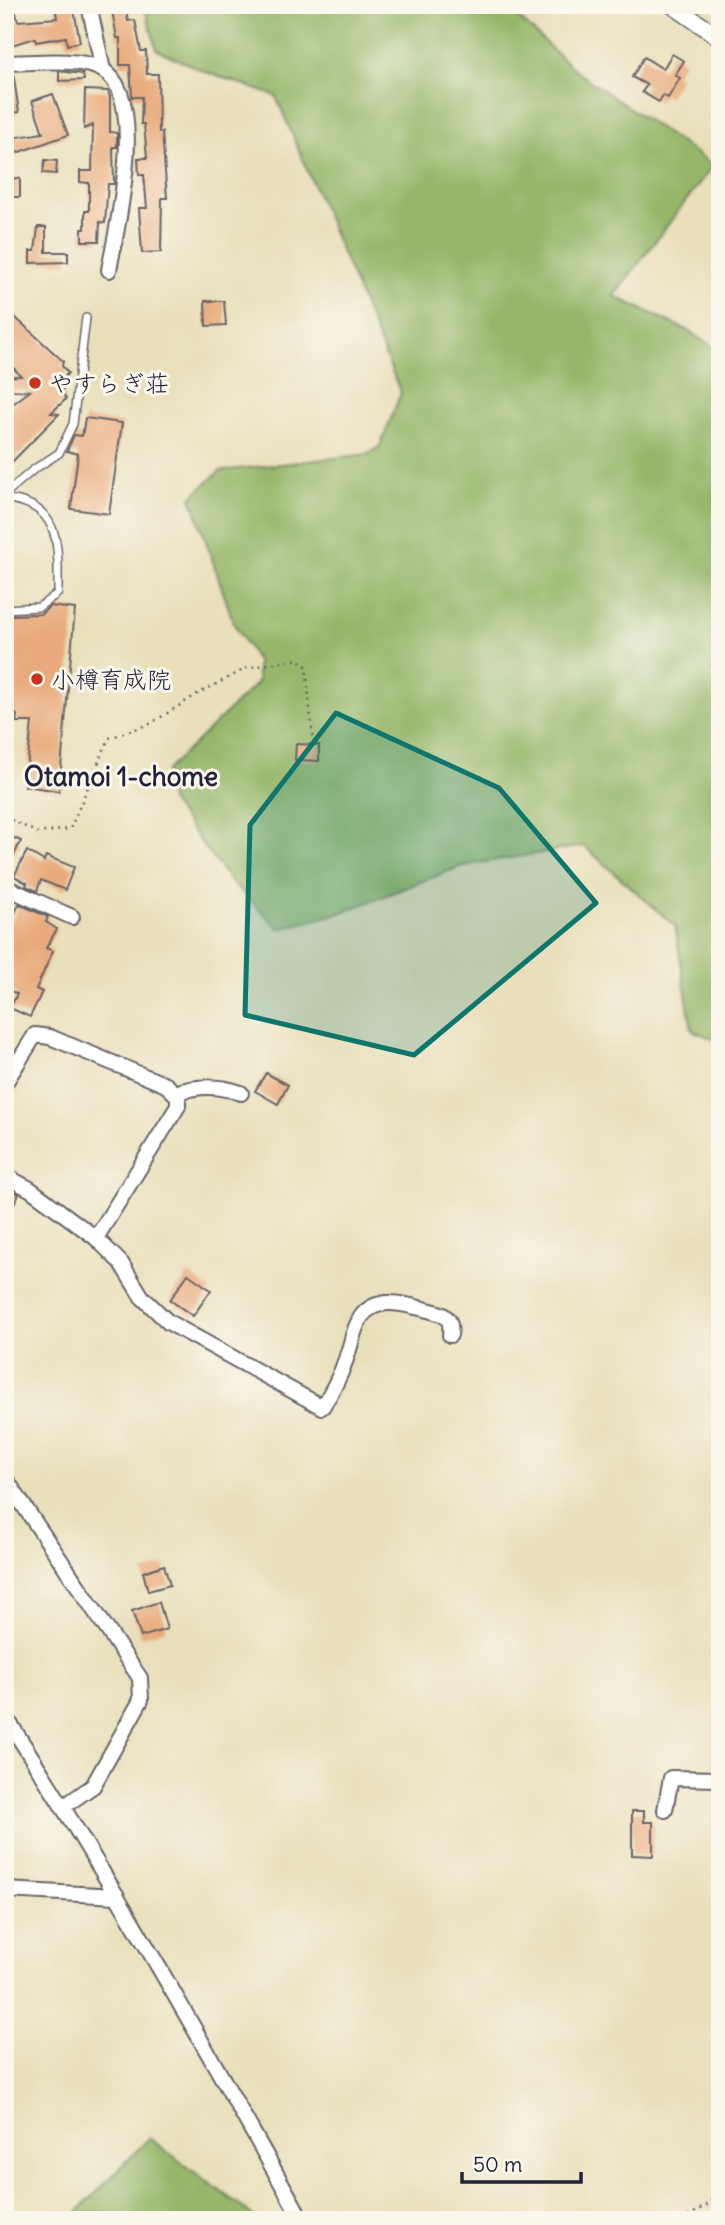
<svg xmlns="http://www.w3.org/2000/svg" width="725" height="2225" font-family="Delius,'Klee One',sans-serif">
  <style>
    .forest { fill: #96b76a; stroke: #5c6c52; stroke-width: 2 }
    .building { fill: #e9ab7d }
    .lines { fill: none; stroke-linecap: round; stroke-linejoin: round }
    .service-casing { stroke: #686467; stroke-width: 10 }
    .minor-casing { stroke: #686467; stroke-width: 18 }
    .tertiary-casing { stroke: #686467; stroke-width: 19 }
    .path { stroke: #686467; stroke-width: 2.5; stroke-dasharray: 2 5; stroke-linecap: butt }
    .service { stroke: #fff; stroke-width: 7 }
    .minor { stroke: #fff; stroke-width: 14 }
    .tertiary { stroke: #fff; stroke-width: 16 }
    .marked { fill: #0f766e; fill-opacity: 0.2; stroke: #0f766e; stroke-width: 5; stroke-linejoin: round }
    .poi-dot { fill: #c8321e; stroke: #fbf7ec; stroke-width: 2.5 }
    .labels { text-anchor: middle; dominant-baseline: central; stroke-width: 6; stroke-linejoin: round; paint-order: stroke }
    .poi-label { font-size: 24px; fill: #22223b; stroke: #fbf7ec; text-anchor: start }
    .neighbourhood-label { font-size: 26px; font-weight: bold; fill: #22223b; stroke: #fbf7ec }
  </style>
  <rect width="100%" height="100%" fill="#fbf7ec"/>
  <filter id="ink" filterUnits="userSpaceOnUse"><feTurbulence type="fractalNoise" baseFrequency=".0143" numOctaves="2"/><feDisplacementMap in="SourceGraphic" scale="14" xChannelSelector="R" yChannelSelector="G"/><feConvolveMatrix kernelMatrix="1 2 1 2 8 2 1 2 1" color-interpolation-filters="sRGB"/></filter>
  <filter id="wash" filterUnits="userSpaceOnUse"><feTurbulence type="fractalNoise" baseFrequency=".00686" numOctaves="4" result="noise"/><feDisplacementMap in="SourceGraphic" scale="28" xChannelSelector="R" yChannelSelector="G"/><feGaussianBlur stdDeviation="1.57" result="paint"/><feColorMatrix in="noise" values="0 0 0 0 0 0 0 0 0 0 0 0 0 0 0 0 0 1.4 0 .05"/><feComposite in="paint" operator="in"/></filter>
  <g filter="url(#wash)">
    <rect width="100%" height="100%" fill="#e9dfba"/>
    <g class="forest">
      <polygon points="144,5 505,5 577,72 713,165 614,296 686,330 720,351 720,648 710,669 720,675 720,1042 692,1030 675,926 584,846 462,866 340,913 280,929 231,882 170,801 166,771 257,683 257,661 234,624 191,497 220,471 369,454 380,446 401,393 276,96 206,72 157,50"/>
      <polygon points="149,2138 251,2214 254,2220 70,2220"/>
    </g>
    <g id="blocks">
      <g class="building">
        <polygon points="5,5 14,5 18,21 57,18 55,5 73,5 80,42 67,45 66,37 36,42 35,38 5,47"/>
        <polygon points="111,5 125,5 128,21 135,20 141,51 146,51 147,74 158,74 159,132 162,132 167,198 162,198 161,252 142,253 139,208 147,208 144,175 139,175 138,158 147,158 144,124 141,124 142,97 132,97 130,65 120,65 120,38 117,38"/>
        <polygon points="672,54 684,61 675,75 680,78 668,98 663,95 659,102 642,92 647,85 632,77 644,57 663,69"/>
        <polygon points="59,71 83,74 84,80 59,81"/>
        <polygon points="13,72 19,112 5,113 5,73"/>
        <polygon points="85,90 108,91 110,97 110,132 117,133 117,147 113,147 114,184 108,184 105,223 100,222 99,241 82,241 82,229 85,229 85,211 89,211 89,183 80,182 80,171 92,171 93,125 84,129"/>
        <polygon points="53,94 68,135 5,157 5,139 43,133 32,101"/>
        <polygon points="45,160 57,161 56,174 43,173"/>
        <polygon points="20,178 20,197 5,197 5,179"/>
        <polygon points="38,227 46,227 46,252 68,252 68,262 30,263 30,251 35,251"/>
        <polygon points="205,301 224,301 226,325 206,326"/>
        <polygon points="5,308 63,361 62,366 68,373 62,380 66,386 61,391 66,399 51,413 59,414 11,463 5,457 5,410 30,391 5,390 5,377 21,376 5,359"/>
        <polygon points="85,418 122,423 109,514 71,509 78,454 67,451 74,435 82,436"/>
        <polygon points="50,606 75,609 59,791 25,786 32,722 16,722 17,715 13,711 9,711 5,715 5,633 7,633 10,615 41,614"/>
        <polygon points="296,744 319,745 319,761 295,760"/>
        <polygon points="5,834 21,841 14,855 5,851"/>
        <polygon points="27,851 44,861 46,856 74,867 65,890 41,880 37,891 26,886 27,883 14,876"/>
        <polygon points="19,904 48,917 46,922 57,929 46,948 53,951 36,989 42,992 30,1017 10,1008 17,994 5,988 5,935"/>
        <polygon points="266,1073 288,1085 278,1104 255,1091"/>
        <polygon points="5,1187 19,1194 5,1220"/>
        <polygon points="188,1274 211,1290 193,1316 170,1300"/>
        <polygon points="164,1565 170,1585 148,1591 143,1572"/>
        <polygon points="159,1602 167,1629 141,1637 132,1611"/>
        <polygon points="632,1811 644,1811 644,1822 653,1822 653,1856 632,1855"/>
      </g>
    </g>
  </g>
  <g filter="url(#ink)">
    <use href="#blocks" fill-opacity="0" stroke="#686467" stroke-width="2"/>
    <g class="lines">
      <g class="service-casing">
        <g id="service">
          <polyline points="5,494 33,470 59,453 73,424 86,318"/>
          <path d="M5 499C63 503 58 549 58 593L39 607 5 609"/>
          <polyline points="5,744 11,717"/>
        </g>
      </g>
      <g class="minor-casing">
        <g id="minor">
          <polyline points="89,5 103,70"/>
          <path d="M5 63C33 63 77 57 101 69 149 94 117 227 109 270"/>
          <polyline points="5,887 72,917"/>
          <polyline points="5,1083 35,1035 50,1037 166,1085 178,1096 178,1106 96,1238"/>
          <path d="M175 1093C198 1085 218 1085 241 1093"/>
          <path d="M5 1176 30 1189 96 1238 121 1263 142 1297 168 1322 322 1407C332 1392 340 1377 346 1359 355 1335 354 1306 387 1303 401 1302 421 1308 435 1312 448 1315 452 1322 450 1335"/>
          <polyline points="5,1478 140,1678 141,1700 93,1786 63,1807"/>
          <path d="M5 1716C111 1879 207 2050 302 2220"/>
          <polyline points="665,1810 671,1778 720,1779"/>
          <polyline points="5,1890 117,1896"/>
        </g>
      </g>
      <g class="tertiary-casing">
        <polyline id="tertiary" points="672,5 720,38"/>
      </g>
      <g class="path">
        <polyline points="5,817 38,833 70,829 109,738 150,724 199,693 247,668 298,659 306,665 313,740"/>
        <polyline points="682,2220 707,2205 720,2193"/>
      </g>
      <use href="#service" class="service"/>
      <use href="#minor" class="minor"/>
      <use href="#tertiary" class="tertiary"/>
    </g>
  </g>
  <path class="marked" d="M336 713 499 788 596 903 414 1055 245 1015 250 825Z"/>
  <g class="poi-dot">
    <circle cx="35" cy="383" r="7"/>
    <circle cx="37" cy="679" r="7"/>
  </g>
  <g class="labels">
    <g class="poi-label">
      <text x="49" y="383">やすらぎ荘</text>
      <text x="51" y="679">小樽育成院</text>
    </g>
    <g class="neighbourhood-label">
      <text x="121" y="776">Otamoi 1-chome</text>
    </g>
  </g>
  <rect width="725" height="2225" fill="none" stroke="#fbf7ec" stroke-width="28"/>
  <path d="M462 2172v10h119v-10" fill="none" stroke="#22223b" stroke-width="3.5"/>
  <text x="473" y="2172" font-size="21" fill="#22223b" stroke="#fbf7ec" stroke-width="5" paint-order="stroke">50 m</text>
</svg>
